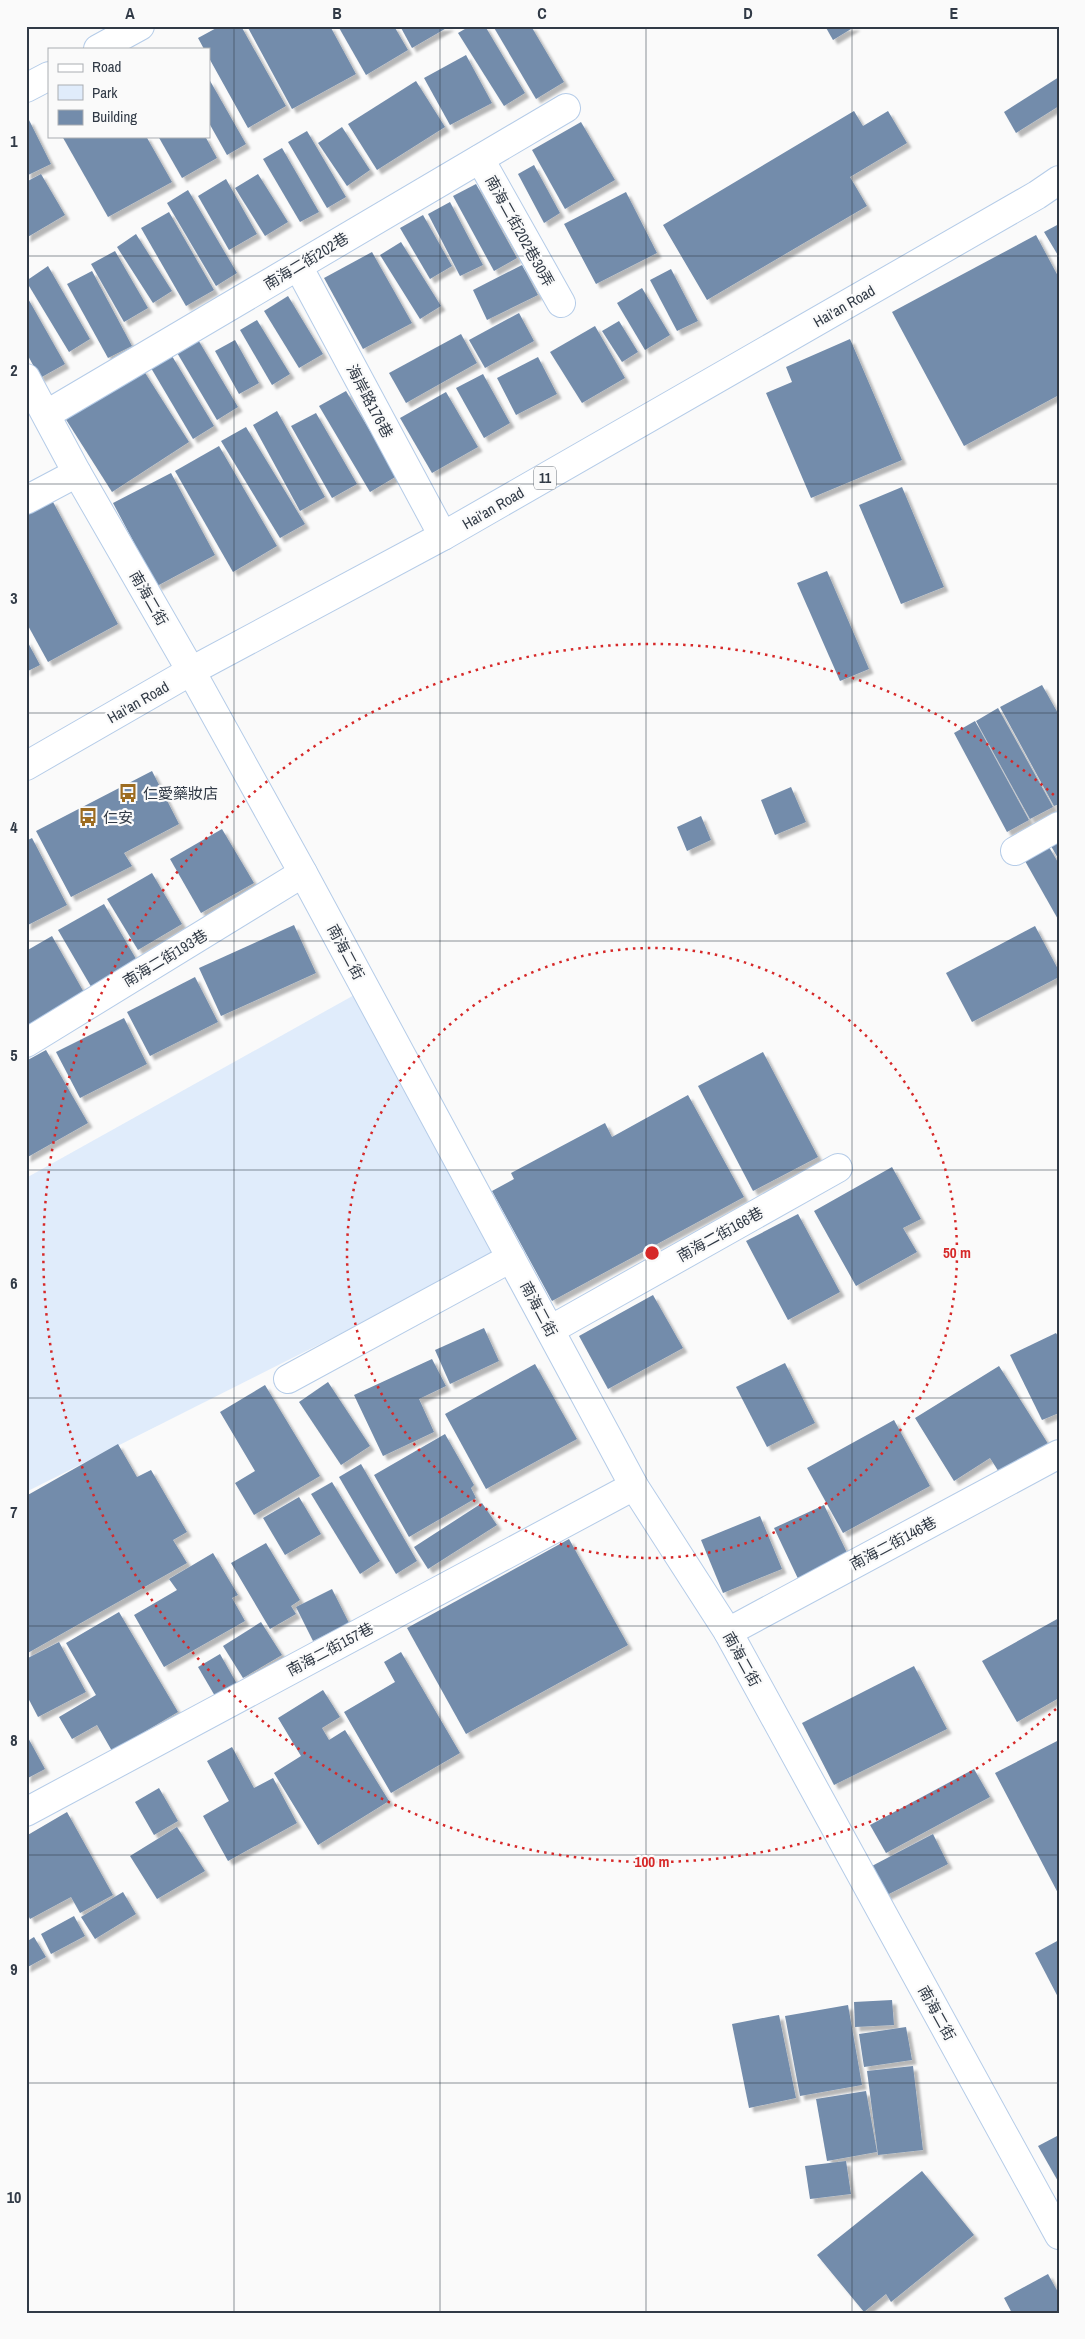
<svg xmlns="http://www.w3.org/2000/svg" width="1085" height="2339" font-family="'Archivo Narrow','Noto Sans TC',sans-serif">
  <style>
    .green { fill: #e0ecfb }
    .building { fill: #738cab; filter: url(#shadow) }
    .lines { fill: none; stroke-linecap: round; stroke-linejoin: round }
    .minor-casing { stroke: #b5cce8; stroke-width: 30 }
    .major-casing { stroke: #b5cce8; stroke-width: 30 }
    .minor { stroke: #fff; stroke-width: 28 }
    .major { stroke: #fff; stroke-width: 28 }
    .grid { fill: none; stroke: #313a46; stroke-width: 1; stroke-opacity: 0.55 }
    .ring { fill: none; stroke: #d62828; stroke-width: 2.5; stroke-dasharray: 2.5 5 }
    .labels { text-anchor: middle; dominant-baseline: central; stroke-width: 4.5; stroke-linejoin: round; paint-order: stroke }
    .shield { fill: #fafafa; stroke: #6d747c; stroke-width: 1 }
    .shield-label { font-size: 14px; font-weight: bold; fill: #313a46 }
    .street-label { font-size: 15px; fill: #313a46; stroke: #fafafa }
    .poi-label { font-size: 15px; fill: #313a46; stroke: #fafafa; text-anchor: start }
    .centre { fill: #d62828; stroke: #fafafa; stroke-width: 2.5 }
    .ring-label { font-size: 15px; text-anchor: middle; font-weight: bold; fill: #d62828; stroke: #fafafa; stroke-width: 4.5; stroke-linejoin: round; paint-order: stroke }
    .neatline { fill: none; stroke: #313a46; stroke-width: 2 }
    .grid-label { font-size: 16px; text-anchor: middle; font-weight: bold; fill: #313a46 }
  </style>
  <defs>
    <filter id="shadow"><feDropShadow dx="4.5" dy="4.5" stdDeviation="1" flood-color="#0004"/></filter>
  </defs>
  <rect width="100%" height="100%" fill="#fafafa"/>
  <polygon class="green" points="365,989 503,1252 26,1492 26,1178"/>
  <g class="building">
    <polygon points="220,26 241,26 286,106 248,128 209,58 209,49 204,49 198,38"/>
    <polygon points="247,26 330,26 356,74 292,109"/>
    <polygon points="338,26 394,26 408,50 366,75"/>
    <polygon points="400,26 450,26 412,48"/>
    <polygon points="470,26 485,26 525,93 504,106 458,33"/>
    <polygon points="493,26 531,26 564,82 536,99"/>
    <polygon points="825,26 856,26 833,40"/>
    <polygon points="466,55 492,103 450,125 424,78"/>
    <polygon points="1059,77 1059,106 1016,133 1004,112"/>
    <polygon points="209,79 246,144 227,155 209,123"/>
    <polygon points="416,81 445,127 377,170 348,124"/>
    <polygon points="854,111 863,126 888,111 907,143 850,177 867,206 707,300 663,225"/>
    <polygon points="29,120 51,164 26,176 26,121"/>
    <polygon points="581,122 615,180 565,209 532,150"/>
    <polygon points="342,127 370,170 347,186 318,143"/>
    <polygon points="307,131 346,197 327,208 288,142"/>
    <polygon points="62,136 146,136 172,182 108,217"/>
    <polygon points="158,136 205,136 217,158 182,178"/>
    <polygon points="282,148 319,212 300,222 263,159"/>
    <polygon points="534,165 560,213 544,223 518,174"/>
    <polygon points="41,174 65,215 26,238 26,182"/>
    <polygon points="258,174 288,222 265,236 235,188"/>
    <polygon points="226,179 257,234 229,250 198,196"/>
    <polygon points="476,184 517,258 494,271 453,196"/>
    <polygon points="188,190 237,273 216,286 167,203"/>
    <polygon points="626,192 657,253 596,284 564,224"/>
    <polygon points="450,202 483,265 460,276 428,214"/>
    <polygon points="169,212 214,290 186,306 141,228"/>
    <polygon points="423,215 452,266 430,279 400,228"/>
    <polygon points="1059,224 1059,257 1044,232"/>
    <polygon points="136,234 172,291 153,303 117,247"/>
    <polygon points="1036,235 1059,278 1059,395 964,446 892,312"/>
    <polygon points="401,242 441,306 420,319 380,255"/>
    <polygon points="115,251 148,308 124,322 91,264"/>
    <polygon points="372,252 412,323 363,349 324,278"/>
    <polygon points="522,265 538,295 487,320 473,290"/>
    <polygon points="48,266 90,339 69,352 26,281"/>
    <polygon points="671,269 698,321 677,331 650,280"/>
    <polygon points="92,271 132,346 108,358 67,284"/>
    <polygon points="642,288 670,335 645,350 617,303"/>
    <polygon points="26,295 65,364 40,378 26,352"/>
    <polygon points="288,296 323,354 299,368 264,311"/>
    <polygon points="519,313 534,341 485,368 469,340"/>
    <polygon points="257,320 290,374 272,385 240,330"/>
    <polygon points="619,321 638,352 622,362 602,331"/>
    <polygon points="595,326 625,378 582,403 550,352"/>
    <polygon points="461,334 477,363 406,403 389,373"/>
    <polygon points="197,338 238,407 217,420 176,351"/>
    <polygon points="850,339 902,460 811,498 766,393 792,382 786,367"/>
    <polygon points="235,340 259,383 239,394 215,351"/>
    <polygon points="172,356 214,426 193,439 151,368"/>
    <polygon points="538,357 557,394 516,415 497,378"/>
    <polygon points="142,368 189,442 112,492 65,418"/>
    <polygon points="483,374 510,423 484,438 456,388"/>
    <polygon points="346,391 397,476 370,492 319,406"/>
    <polygon points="446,392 478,447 432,473 400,418"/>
    <polygon points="277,411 325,497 300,511 253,425"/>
    <polygon points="316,413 357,484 332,498 291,426"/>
    <polygon points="246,427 305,524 280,538 221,441"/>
    <polygon points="219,446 277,546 233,572 175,471"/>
    <polygon points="171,473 215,555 157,586 113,503"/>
    <polygon points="902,487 944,587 901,604 859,505"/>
    <polygon points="52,500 118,624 48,662 26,622 26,514"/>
    <polygon points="827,571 869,669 840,681 797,583"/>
    <polygon points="26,639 40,665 26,672"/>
    <polygon points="1042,685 1059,715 1059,804 1054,806 1000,707"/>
    <polygon points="998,708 1053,807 1030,819 976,721"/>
    <polygon points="975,721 1029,820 1007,832 954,733"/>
    <polygon points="152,771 179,824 124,853 132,866 71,897 36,831"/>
    <polygon points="791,787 806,822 775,835 761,800"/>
    <polygon points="701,816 711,840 687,851 677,827"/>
    <polygon points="222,829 254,883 201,913 170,859"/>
    <polygon points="32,838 67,905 26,926 26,841"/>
    <polygon points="1059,842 1059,860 1051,846"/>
    <polygon points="1049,847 1059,864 1059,921 1025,861"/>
    <polygon points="152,873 182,924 138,950 107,899"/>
    <polygon points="104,904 139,964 93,990 58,930"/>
    <polygon points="294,925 316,973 221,1016 199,968"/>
    <polygon points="1035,926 1059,971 1059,977 972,1022 946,973"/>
    <polygon points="52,936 86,996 26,1030 26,951"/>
    <polygon points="195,977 218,1022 150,1056 127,1012"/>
    <polygon points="124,1018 147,1064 80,1098 56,1052"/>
    <polygon points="46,1050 88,1123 26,1158 26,1061"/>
    <polygon points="763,1052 818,1157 753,1191 698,1086"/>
    <polygon points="688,1095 744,1197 552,1301 492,1191 514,1179 511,1173 605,1123 612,1137"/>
    <polygon points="892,1167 921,1219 903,1228 917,1252 856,1286 814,1211"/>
    <polygon points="798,1214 840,1292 788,1320 746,1241"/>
    <polygon points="653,1295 683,1348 608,1389 579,1336"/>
    <polygon points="484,1328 499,1361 450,1384 435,1350"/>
    <polygon points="1056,1333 1059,1338 1059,1413 1042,1420 1010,1355"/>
    <polygon points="432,1359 446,1386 419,1399 434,1432 383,1456 354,1395"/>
    <polygon points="785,1363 815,1423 767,1447 736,1387"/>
    <polygon points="535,1364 577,1439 486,1489 445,1414"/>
    <polygon points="999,1366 1052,1450 1004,1480 990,1458 954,1481 915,1418"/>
    <polygon points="328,1382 370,1446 341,1465 299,1402"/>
    <polygon points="265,1385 320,1476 254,1515 235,1483 255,1471 220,1412"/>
    <polygon points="894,1420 930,1486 843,1533 807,1468"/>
    <polygon points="445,1434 474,1485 471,1488 476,1498 409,1537 374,1475"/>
    <polygon points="118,1444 137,1477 151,1470 187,1532 173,1540 187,1563 26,1654 26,1496"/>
    <polygon points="361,1464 417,1561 396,1574 339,1477"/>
    <polygon points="332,1482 380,1561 360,1574 311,1494"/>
    <polygon points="299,1497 321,1534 285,1555 263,1518"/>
    <polygon points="482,1503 497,1525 428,1569 414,1547"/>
    <polygon points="824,1505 851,1561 801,1585 774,1528"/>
    <polygon points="760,1516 782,1569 723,1593 701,1540"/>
    <polygon points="569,1539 628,1645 466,1734 407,1628"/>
    <polygon points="266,1543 300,1600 291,1606 296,1614 270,1629 231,1563"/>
    <polygon points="213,1553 238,1595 232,1598 245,1621 164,1667 134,1615 177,1590 169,1579"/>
    <polygon points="332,1589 349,1623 313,1641 296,1607"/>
    <polygon points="119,1612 178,1712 112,1751 97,1725 72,1739 59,1717 96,1695 66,1643"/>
    <polygon points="1059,1618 1059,1698 1017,1722 982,1661"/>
    <polygon points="261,1622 282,1655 243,1678 223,1646"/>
    <polygon points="59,1642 86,1692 38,1717 26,1694 26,1659"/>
    <polygon points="401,1652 460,1753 391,1793 344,1712 395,1682 384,1662"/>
    <polygon points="220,1654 237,1684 215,1696 198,1667"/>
    <polygon points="914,1666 947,1729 834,1785 802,1723"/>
    <polygon points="323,1690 340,1717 322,1728 329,1740 345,1730 389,1801 318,1845 274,1773 301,1756 278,1718"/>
    <polygon points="26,1734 45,1769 26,1779"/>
    <polygon points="1059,1740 1059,1895 995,1773"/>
    <polygon points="232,1747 254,1788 273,1778 297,1823 228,1861 203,1816 229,1801 207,1761"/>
    <polygon points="974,1769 990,1797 886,1853 870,1825"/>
    <polygon points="159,1788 178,1821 154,1835 135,1802"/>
    <polygon points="67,1812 113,1895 80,1913 71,1897 30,1919 26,1911 26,1836"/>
    <polygon points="177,1827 205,1871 157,1899 130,1856"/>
    <polygon points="933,1834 948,1864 885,1896 870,1867"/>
    <polygon points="123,1892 136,1914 95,1939 81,1917"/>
    <polygon points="74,1916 85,1936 51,1954 41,1934"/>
    <polygon points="34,1937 46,1957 26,1968 26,1942"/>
    <polygon points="1059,1940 1059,1999 1035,1953"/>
    <polygon points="892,2000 894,2025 855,2027 854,2002"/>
    <polygon points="848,2005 862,2085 800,2096 785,2016"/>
    <polygon points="779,2015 796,2098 749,2108 732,2024"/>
    <polygon points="906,2027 912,2060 864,2067 859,2034"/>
    <polygon points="913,2066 923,2150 878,2155 867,2071"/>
    <polygon points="866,2091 877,2152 827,2161 816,2099"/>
    <polygon points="1059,2135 1059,2183 1038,2146"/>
    <polygon points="846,2161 851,2194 810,2199 805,2166"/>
    <polygon points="922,2171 974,2235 891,2302 886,2294 864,2312 817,2255"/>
    <polygon points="1048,2274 1059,2294 1059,2313 1012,2313 1004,2298"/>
  </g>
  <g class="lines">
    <g class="minor-casing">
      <g id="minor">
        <polyline points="98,49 140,26"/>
        <polyline points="26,88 49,76"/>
        <polyline points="480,159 561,303"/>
        <polyline points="298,266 443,536"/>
        <polyline points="26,378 77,473 191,671 303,873 634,1486 728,1632 1059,2235"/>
        <polyline points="47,414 566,108"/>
        <polyline points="26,500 77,473"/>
        <polyline points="1015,851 1059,826"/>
        <polyline points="26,1043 303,873"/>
        <polyline points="550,1330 838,1168"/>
        <polyline points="288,1379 511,1258"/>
        <polyline points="728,1632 1059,1454"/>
        <polyline points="26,1812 634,1486"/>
      </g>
    </g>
    <g class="major-casing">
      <polyline id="major" points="26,766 191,671 443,536 1037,195 1059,180"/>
    </g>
    <use href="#minor" class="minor"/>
    <use href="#major" class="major"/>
  </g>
  <path class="grid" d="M234 26V2313M440 26V2313M646 26V2313M852 26V2313M26 256H1059M26 484H1059M26 713H1059M26 941H1059M26 1170H1059M26 1398H1059M26 1626H1059M26 1855H1059M26 2083H1059"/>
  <g class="ring">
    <circle cx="652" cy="1253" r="305"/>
    <path d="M1056 1709A609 609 0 1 1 1056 797"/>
  </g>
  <defs>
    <g id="bus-bare" transform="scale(1.5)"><path d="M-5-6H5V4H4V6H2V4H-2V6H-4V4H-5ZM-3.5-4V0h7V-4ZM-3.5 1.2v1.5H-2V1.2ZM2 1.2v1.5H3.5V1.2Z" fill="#9d6c20" stroke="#fafafa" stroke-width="2.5" paint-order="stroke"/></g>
  </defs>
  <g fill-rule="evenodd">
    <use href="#bus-bare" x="128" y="793"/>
    <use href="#bus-bare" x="88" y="817"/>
  </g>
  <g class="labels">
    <rect class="shield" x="534" y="466.5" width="22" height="23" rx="4"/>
    <g class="shield-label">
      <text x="545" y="478">11</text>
    </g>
    <g class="street-label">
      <text transform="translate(520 231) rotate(61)">南海二街202巷30弄</text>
      <text transform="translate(306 261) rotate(-31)">南海二街202巷</text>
      <text transform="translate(844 306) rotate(-30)">Hai'an Road</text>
      <text transform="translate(370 401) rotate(62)">海岸路176巷</text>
      <text transform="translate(493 508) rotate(-30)">Hai'an Road</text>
      <text transform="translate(149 598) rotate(60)">南海二街</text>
      <text transform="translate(138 702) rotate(-30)">Hai'an Road</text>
      <text transform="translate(346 952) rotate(62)">南海二街</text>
      <text transform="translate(165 958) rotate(-31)">南海二街193巷</text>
      <text transform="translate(720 1234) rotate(-29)">南海二街166巷</text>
      <text transform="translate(539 1309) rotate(62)">南海二街</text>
      <text transform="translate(893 1543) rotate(-28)">南海二街146巷</text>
      <text transform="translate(330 1649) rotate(-28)">南海二街157巷</text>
      <text transform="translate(742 1659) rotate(61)">南海二街</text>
      <text transform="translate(937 2013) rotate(61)">南海二街</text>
    </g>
    <g class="poi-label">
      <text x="143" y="793">仁愛藥妝店</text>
      <text x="103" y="817">仁安</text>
    </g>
  </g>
  <circle cx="652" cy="1253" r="8" class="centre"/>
  <g class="ring-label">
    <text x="957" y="1258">50 m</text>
    <text x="652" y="1867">100 m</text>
  </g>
  <rect width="1085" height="2339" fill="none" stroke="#fafafa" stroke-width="55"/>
  <rect x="48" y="48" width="162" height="90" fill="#fafafa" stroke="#aaadb2"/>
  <rect x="58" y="64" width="25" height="8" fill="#ffffff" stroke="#aaadb2"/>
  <text x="92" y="72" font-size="15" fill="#313a46">Road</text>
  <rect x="58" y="85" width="25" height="15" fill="#e0ecfb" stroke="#aaadb2"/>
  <text x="92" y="98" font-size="15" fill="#313a46">Park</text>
  <rect x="58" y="110" width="25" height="15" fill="#738cab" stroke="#aaadb2"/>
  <text x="92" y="122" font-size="15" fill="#313a46">Building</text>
  <rect x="28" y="28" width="1030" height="2284" class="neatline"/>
  <g class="grid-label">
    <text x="130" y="19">A</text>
    <text x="337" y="19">B</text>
    <text x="542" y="19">C</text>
    <text x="748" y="19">D</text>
    <text x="954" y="19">E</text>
    <text x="14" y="147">1</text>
    <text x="14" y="376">2</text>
    <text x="14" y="604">3</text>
    <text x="14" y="833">4</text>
    <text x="14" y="1061">5</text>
    <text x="14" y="1289">6</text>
    <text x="14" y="1518">7</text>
    <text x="14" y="1746">8</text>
    <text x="14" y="1975">9</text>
    <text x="14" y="2203">10</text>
  </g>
</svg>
